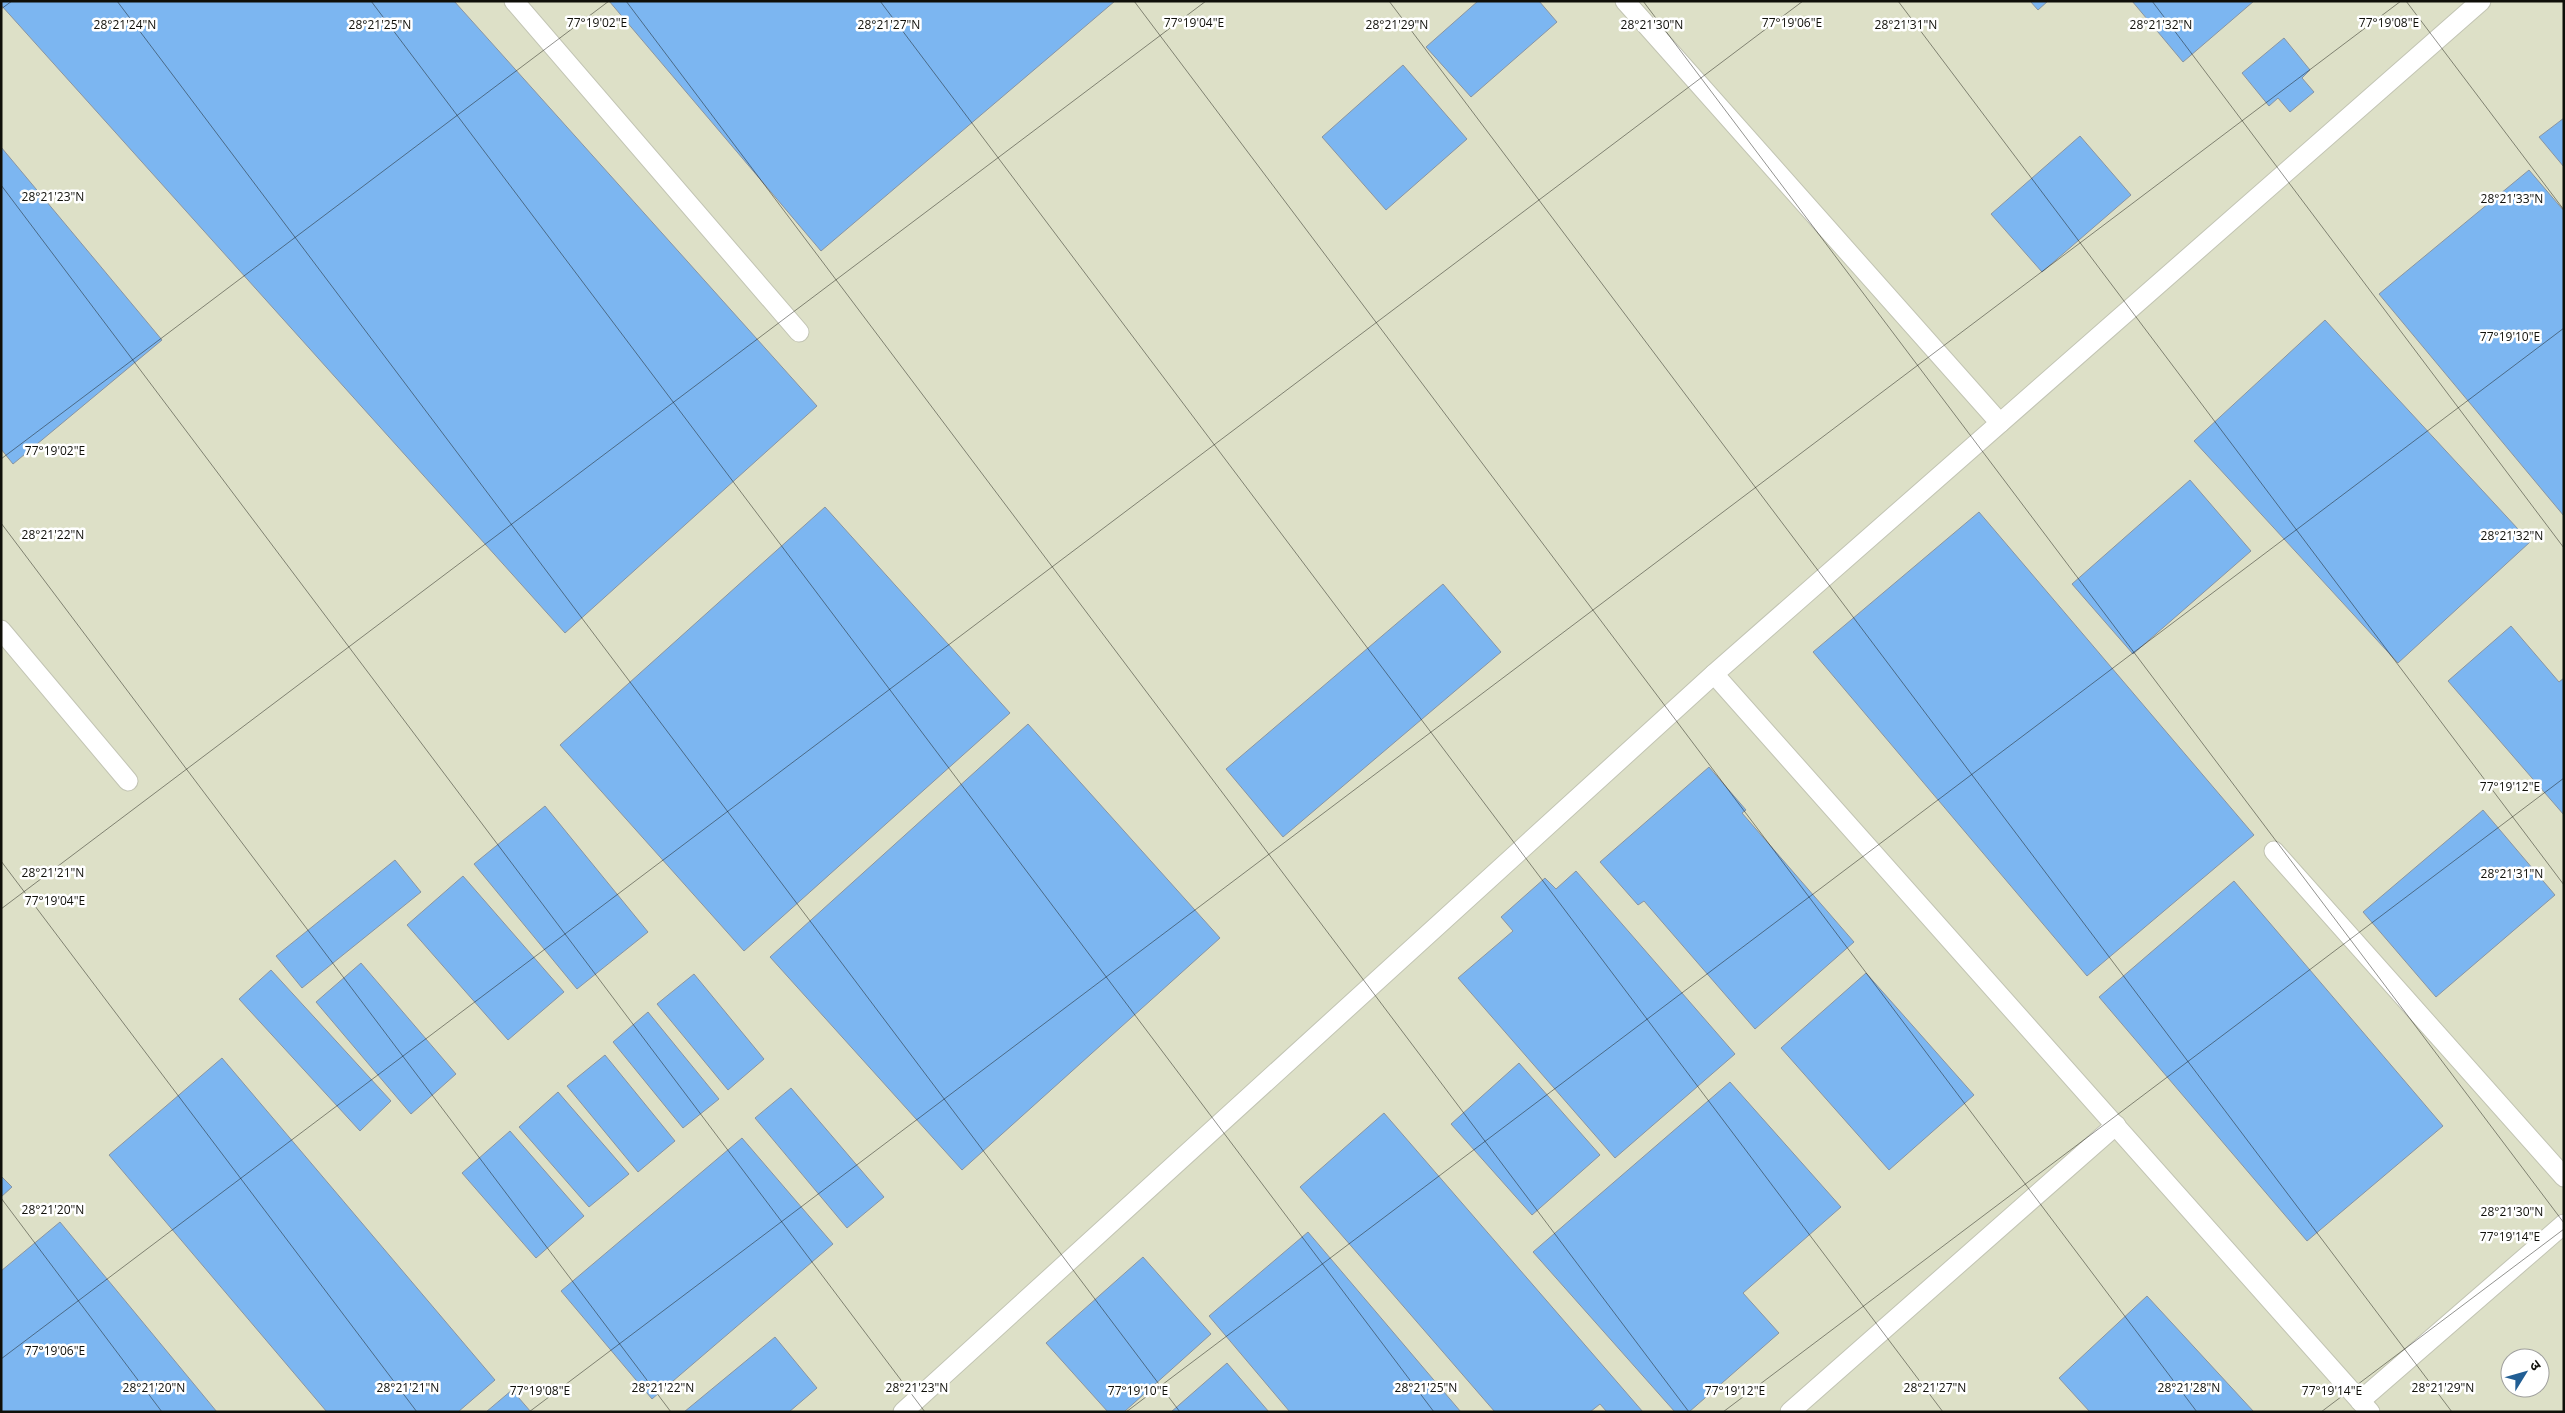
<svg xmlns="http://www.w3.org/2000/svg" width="2565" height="1413" font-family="'Open Sans','Noto Sans Devanagari',sans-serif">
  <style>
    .built { fill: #dde0c7; fill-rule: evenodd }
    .building { fill: #7cb6f1; stroke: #8995a2 }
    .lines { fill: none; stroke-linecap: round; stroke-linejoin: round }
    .lane-casing { stroke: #c2c4b3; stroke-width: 21 }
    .lane { stroke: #fff; stroke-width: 19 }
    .ticks { fill: none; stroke: #0f0f09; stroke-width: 1; stroke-opacity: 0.45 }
    .ticks-label { font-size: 12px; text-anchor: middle; fill: #0f0f09; stroke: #fff; stroke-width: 5; stroke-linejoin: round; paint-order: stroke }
  </style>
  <rect width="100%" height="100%" fill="#e9ebda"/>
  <path class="built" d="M1 1H2564V1412H1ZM2510 1358H2540V1388H2510Z"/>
  <g class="building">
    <polygon points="1,1 454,1 817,406 565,633 1,5"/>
    <polygon points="609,1 1115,1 821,251"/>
    <polygon points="1478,1 1539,1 1557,22 1471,97 1426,47"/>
    <polygon points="2030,1 2048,1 2038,10"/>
    <polygon points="2132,1 2254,1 2183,62"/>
    <polygon points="2284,38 2310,70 2302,78 2314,92 2290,112 2278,98 2269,106 2242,73"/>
    <polygon points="1403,65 1467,139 1386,210 1322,137"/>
    <polygon points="2564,118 2564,167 2539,137"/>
    <polygon points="2080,136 2131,195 2042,272 1991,214"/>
    <polygon points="1,147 162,340 13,464 1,449"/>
    <polygon points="2529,170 2564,211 2564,516 2379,294"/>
    <polygon points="2325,320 2530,542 2398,663 2194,441"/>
    <polygon points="2190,480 2251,551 2133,654 2072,584"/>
    <polygon points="825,507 1010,713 744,951 560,745"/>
    <polygon points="1979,512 2254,835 2087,976 1813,652"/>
    <polygon points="1443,584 1501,652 1283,837 1226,769"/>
    <polygon points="2511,626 2559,682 2564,678 2564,815 2448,681"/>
    <polygon points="1028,724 1220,938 962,1170 770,957"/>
    <polygon points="1709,767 1746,810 1742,813 1854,942 1755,1029 1644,901 1638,905 1600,862"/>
    <polygon points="545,806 648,932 577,989 474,864"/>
    <polygon points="2483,810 2555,895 2436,997 2363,912"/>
    <polygon points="395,860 421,892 302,988 276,956"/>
    <polygon points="1576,871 1735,1054 1615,1158 1458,978 1513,931 1501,917 1545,878 1556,889"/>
    <polygon points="463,876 564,992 508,1040 407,925"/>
    <polygon points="2234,881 2443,1126 2307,1241 2099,997"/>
    <polygon points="361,963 456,1074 411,1114 316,1002"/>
    <polygon points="271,970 391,1101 360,1131 239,999"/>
    <polygon points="1866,973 1974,1095 1889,1170 1781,1048"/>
    <polygon points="694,974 764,1059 728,1090 657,1004"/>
    <polygon points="648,1012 719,1099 683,1128 613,1042"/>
    <polygon points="605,1055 675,1141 638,1172 567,1086"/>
    <polygon points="222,1058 495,1380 458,1412 327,1412 109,1155"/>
    <polygon points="1519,1063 1600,1155 1532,1215 1451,1124"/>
    <polygon points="1730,1082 1841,1207 1743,1293 1779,1333 1689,1412 1675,1412 1533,1252"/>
    <polygon points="791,1088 884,1197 847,1228 755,1118"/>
    <polygon points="558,1092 629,1174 589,1207 519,1127"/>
    <polygon points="1384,1113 1643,1412 1607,1412 1600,1404 1590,1412 1495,1412 1300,1187"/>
    <polygon points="510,1131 584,1216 536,1258 462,1173"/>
    <polygon points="742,1138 833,1244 652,1399 561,1291"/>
    <polygon points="1,1176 12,1187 1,1197"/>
    <polygon points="60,1222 217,1412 1,1412 1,1271"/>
    <polygon points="1308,1232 1461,1412 1290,1412 1209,1316"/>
    <polygon points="1143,1257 1211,1334 1124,1412 1108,1412 1046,1343"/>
    <polygon points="2147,1296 2254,1412 2090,1412 2059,1378"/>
    <polygon points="775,1337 817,1388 789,1412 684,1412"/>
    <polygon points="1227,1363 1269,1412 1171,1412"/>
    <polygon points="512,1390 531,1412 486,1412"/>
  </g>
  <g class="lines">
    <g class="lane-casing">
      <g id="lane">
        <polyline points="514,1 799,332"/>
        <polyline points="1625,1 2000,423"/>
        <polyline points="1,630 128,781"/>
        <polyline points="1714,674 2370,1412"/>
        <polyline points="2274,851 2564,1177"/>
        <polyline points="2360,1401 2564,1224"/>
        <polyline points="903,1412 1714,674 2481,1"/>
        <polyline points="1790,1412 2116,1125"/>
      </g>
    </g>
    <use href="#lane" class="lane"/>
  </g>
  <path class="ticks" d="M117 1 1180 1412M371 1 1434 1412M626 1 1689 1412M880 1 1943 1412M1134 1 2197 1412M1389 1 2452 1412M1643 1 2564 1223M1898 1 2564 885M2152 1 2564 548M2406 1 2564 210M1 9 12 1M1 185 925 1412M1 459 609 1M1 523 671 1412M1 861 417 1412M1 909 1206 1M1 1198 162 1412M1 1359 1803 1M529 1412 2401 1M1126 1412 2564 328M1723 1412 2564 778M2321 1412 2564 1229"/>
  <g class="ticks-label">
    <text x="597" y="27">77°19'02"E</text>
    <text x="1194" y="27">77°19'04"E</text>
    <text x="1792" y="27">77°19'06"E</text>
    <text x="2389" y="27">77°19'08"E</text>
    <text x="125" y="29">28°21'24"N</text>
    <text x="380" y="29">28°21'25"N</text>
    <text x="889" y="29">28°21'27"N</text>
    <text x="1397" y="29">28°21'29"N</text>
    <text x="1652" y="29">28°21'30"N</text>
    <text x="1906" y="29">28°21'31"N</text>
    <text x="2161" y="29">28°21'32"N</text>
    <text x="53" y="201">28°21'23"N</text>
    <text x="2512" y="203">28°21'33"N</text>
    <text x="2510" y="341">77°19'10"E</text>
    <text x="55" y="455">77°19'02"E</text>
    <text x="53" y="539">28°21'22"N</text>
    <text x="2512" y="540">28°21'32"N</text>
    <text x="2510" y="791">77°19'12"E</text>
    <text x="53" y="877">28°21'21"N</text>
    <text x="2512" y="878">28°21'31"N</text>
    <text x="55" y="905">77°19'04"E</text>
    <text x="53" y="1214">28°21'20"N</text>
    <text x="2512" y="1216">28°21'30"N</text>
    <text x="2510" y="1241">77°19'14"E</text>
    <text x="55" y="1355">77°19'06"E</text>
    <text x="154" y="1392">28°21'20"N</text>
    <text x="408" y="1392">28°21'21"N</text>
    <text x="663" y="1392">28°21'22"N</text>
    <text x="917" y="1392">28°21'23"N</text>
    <text x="1426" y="1392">28°21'25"N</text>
    <text x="1935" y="1392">28°21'27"N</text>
    <text x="2189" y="1392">28°21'28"N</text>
    <text x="2443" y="1392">28°21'29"N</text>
    <text x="540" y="1395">77°19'08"E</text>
    <text x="1138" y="1395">77°19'10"E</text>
    <text x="1735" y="1395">77°19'12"E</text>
    <text x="2332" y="1395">77°19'14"E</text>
  </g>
  <rect width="2565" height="1413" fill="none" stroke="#0f0f09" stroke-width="5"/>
  <g transform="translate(2525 1373) rotate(53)"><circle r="24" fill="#ffffff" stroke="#9f9f9d"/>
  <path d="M0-4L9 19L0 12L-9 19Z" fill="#215e94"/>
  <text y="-8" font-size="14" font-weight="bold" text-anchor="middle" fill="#0f0f09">उ</text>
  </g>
</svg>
